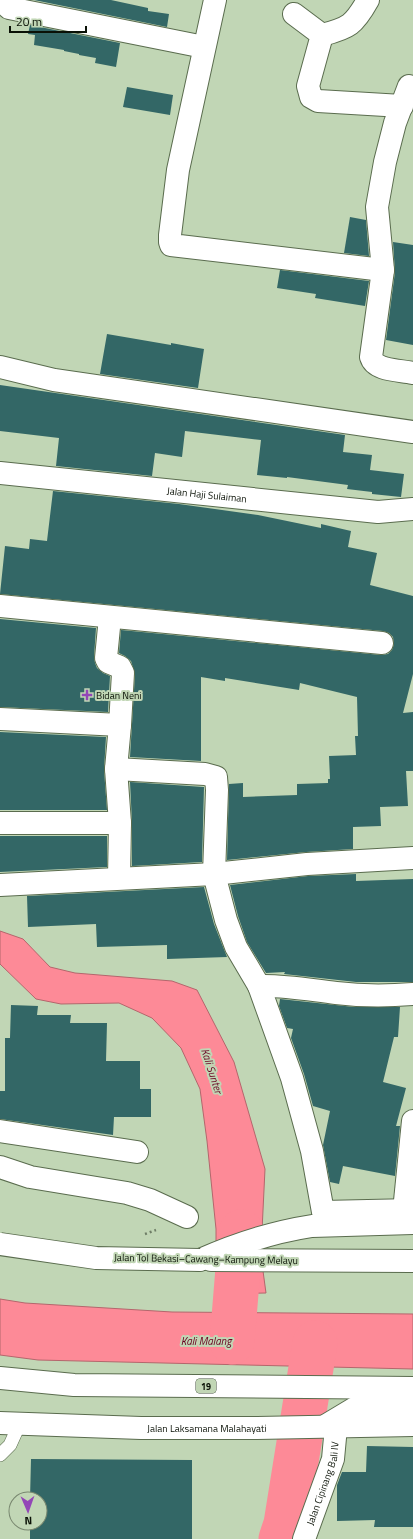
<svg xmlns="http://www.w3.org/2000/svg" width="413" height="1539" font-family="'Titillium Web',sans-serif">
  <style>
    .water { fill: #fd8a97; stroke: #b4666c }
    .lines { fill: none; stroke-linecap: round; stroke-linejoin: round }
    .river { stroke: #fd8a97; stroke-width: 45 }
    .building { fill: #336766 }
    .lane-casing { stroke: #5a6c4e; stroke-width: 14 }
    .street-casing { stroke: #5a6c4e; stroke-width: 24 }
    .primary-casing { stroke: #5a6c4e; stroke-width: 24 }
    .highway-casing { stroke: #5a6c4e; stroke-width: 24 }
    .path { stroke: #6e7d66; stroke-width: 2.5; stroke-dasharray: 2 3; stroke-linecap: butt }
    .lane { stroke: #fff; stroke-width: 13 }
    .street { stroke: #fff; stroke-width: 22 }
    .primary { stroke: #fff; stroke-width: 22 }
    .highway { stroke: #fff; stroke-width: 22 }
    .highway-bridge-casing { stroke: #5a6c4e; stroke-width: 24; stroke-linecap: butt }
    .highway-bridge { stroke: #fff; stroke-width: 22 }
    .poi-dot { fill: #9346b7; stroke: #c1d6b5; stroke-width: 1.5 }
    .labels { text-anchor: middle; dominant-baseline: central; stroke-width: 4; stroke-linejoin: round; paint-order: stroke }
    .shield { fill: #c1d6b5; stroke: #414c3a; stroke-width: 1 }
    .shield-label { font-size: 9px; font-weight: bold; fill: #0a1106 }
    .street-label { font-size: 10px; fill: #0a1106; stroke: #c1d6b5 }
    .poi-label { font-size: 10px; fill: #0a1106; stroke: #c1d6b5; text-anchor: start }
    .water-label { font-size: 11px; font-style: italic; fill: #690020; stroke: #c1d6b5 }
  </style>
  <rect width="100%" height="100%" fill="#c1d6b5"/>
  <g class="water">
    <polygon points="0,931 23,939 50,967 75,973 172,981 197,990 234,1062 265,1169 262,1231 263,1271 266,1293 216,1294 216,1229 207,1141 200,1089 181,1048 152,1018 119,1003 61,1004 36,999 0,964"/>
    <polygon points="0,1299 25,1303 172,1312 413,1314 413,1369 38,1360 0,1355"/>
  </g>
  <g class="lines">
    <g class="river">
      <polyline points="232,1342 241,1232"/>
      <polyline points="281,1539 286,1524 315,1343"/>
    </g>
  </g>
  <g class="building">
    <polygon points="34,0 111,0 148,8 148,11 169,14 167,27"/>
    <polygon points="30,25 120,43 116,67 95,63 96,58 79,55 79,54 64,51 64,50 34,45 35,35 28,34"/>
    <polygon points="127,87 173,95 170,115 123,107"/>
    <polygon points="350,217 366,220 369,256 344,253"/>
    <polygon points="393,242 413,245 413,345 386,340 395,272"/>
    <polygon points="280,270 369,281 365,306 315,298 316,294 277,288"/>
    <polygon points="107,334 171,345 171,343 204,349 198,388 100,374"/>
    <polygon points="0,385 345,435 343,452 372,455 370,470 404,474 401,497 372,494 372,492 347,489 348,485 287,477 287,478 257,475 261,440 185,431 182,457 155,453 152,476 56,466 59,438 0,431"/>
    <polygon points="53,491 179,504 258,515 321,528 321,524 351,531 348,547 377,553 370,585 413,596 413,674 403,713 413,712 413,771 406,771 408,806 380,807 381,826 353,827 353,849 306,852 227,860 229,784 243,783 243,797 297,795 297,784 328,783 328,779 330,779 329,756 356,755 355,736 358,736 357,697 300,683 299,690 225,678 225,681 201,677 201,761 130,757 135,674 131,661 125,656 119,653 121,630 381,655 388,654 392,650 394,644 393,637 389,633 383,631 0,594 5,546 29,549 30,539 47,541"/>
    <polygon points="0,619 96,628 94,657 95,663 97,668 103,673 110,676 108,712 0,707"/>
    <polygon points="0,732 106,737 104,770 107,810 0,810"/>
    <polygon points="130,782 204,787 202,862 132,866 132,823"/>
    <polygon points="0,836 107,836 107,867 0,872"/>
    <polygon points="356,874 356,881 413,879 413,982 356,982 284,974 285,972 266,973 247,942 238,916 230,885 308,876"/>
    <polygon points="204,887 214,924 227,957 167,959 167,945 97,947 96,924 28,927 27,896"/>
    <polygon points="280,999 354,1007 400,1007 398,1037 394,1037 383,1082 406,1088 396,1126 400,1126 395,1176 343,1166 339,1184 330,1182 323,1145 330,1111 313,1106 304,1074 291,1038 293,1029 287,1028 279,1006"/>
    <polygon points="11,1005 38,1006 37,1015 71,1015 70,1023 107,1023 106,1061 140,1061 140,1089 151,1089 151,1117 114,1117 113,1135 0,1119 0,1091 5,1091 5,1038 10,1038"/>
    <polygon points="367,1446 413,1447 413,1527 374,1527 375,1520 337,1521 337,1485 342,1472 366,1472"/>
    <polygon points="31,1459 192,1460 192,1539 30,1539 30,1523 40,1523 40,1499 30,1499"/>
  </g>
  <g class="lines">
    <g class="lane-casing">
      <polyline id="lane" points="0,1455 10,1445 20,1423"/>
    </g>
    <g class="street-casing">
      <g id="street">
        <polyline points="2,0 9,8 204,47"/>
        <polyline points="215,0 178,170 170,235 170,242 171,245 383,270"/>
        <polyline points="294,14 322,35 308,86 311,97 318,101 402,106"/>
        <path d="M322 35C349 28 354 25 368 0"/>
        <path d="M409 86 395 123 385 162 377 207 383 270 371 357C375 371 400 370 413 373"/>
        <polyline points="0,367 54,380 413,432"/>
        <path id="s1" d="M0 473 378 512 413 509"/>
        <polyline points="0,606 382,643"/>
        <polyline points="110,617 106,658 108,662 120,667 123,673 120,725"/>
        <polyline points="0,719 120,725 116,769 120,823 119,878"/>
        <polyline points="116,769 205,774 216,777 217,790 214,874 226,920 236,947 259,986 292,1078 312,1151 323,1212 413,1210"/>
        <polyline points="0,823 120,823"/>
        <polyline points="0,885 214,874 307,864 413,858"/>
        <path d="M259 986C285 985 310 990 336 993 361 996 388 996 413 994"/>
        <polyline points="0,1131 137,1152"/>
        <polyline points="0,1167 30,1177 127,1193 150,1200 187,1217"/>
        <polyline points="404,1211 413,1121"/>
        <path id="s2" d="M304 1539 333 1459 336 1427"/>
      </g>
    </g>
    <g class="primary-casing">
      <g id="primary">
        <path id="s3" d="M0 1423 141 1428H257L413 1425"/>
        <polyline points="325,1426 355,1408 413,1407"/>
      </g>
    </g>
    <g class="highway-casing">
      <g id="highway">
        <path d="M200 1260C236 1244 273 1232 312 1226L413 1223"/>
        <polyline points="211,1260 413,1261"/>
        <polyline points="0,1378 74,1385 413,1388"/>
      </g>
    </g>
    <polyline class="path" points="145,1234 156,1230"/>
    <use href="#lane" class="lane"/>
    <use href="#street" class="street"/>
    <use href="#primary" class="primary"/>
    <use href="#highway" class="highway"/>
    <g class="highway-bridge-casing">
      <polyline id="highway-bridge" points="0,1244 96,1258 200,1260"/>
    </g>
    <use href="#highway-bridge" class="highway-bridge"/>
  </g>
  <path class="poi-dot" d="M85 689h4v4h4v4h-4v4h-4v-4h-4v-4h4z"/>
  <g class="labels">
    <rect class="shield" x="196" y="1379" width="20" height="14" rx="3"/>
    <g class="shield-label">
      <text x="206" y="1386">19</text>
    </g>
    <g class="street-label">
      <text stroke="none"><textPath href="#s1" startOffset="208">Jalan Haji Sulaiman</textPath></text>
      <text transform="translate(206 1259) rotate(1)">Jalan Tol Bekasi–Cawang–Kampung Melayu</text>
      <text stroke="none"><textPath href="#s3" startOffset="207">Jalan Laksamana Malahayati</textPath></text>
      <text stroke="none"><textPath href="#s2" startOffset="59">Jalan Cipinang Bali IV</textPath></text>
    </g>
    <g class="poi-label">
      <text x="96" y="695">Bidan Neni</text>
    </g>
    <g class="water-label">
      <text transform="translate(212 1071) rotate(72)">Kali Sunter</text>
      <text x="206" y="1341">Kali Malang</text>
    </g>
  </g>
  <g transform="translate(28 1511) rotate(178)"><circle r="19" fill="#c1d6b5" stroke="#78876f"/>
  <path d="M0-3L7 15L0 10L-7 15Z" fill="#9346b7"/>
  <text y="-6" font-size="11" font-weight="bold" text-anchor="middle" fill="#0a1106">N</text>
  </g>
  <path d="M10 26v6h76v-6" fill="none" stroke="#0a1106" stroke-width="2"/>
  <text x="16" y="26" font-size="12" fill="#0a1106" stroke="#c1d6b5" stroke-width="3" paint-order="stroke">20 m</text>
</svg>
